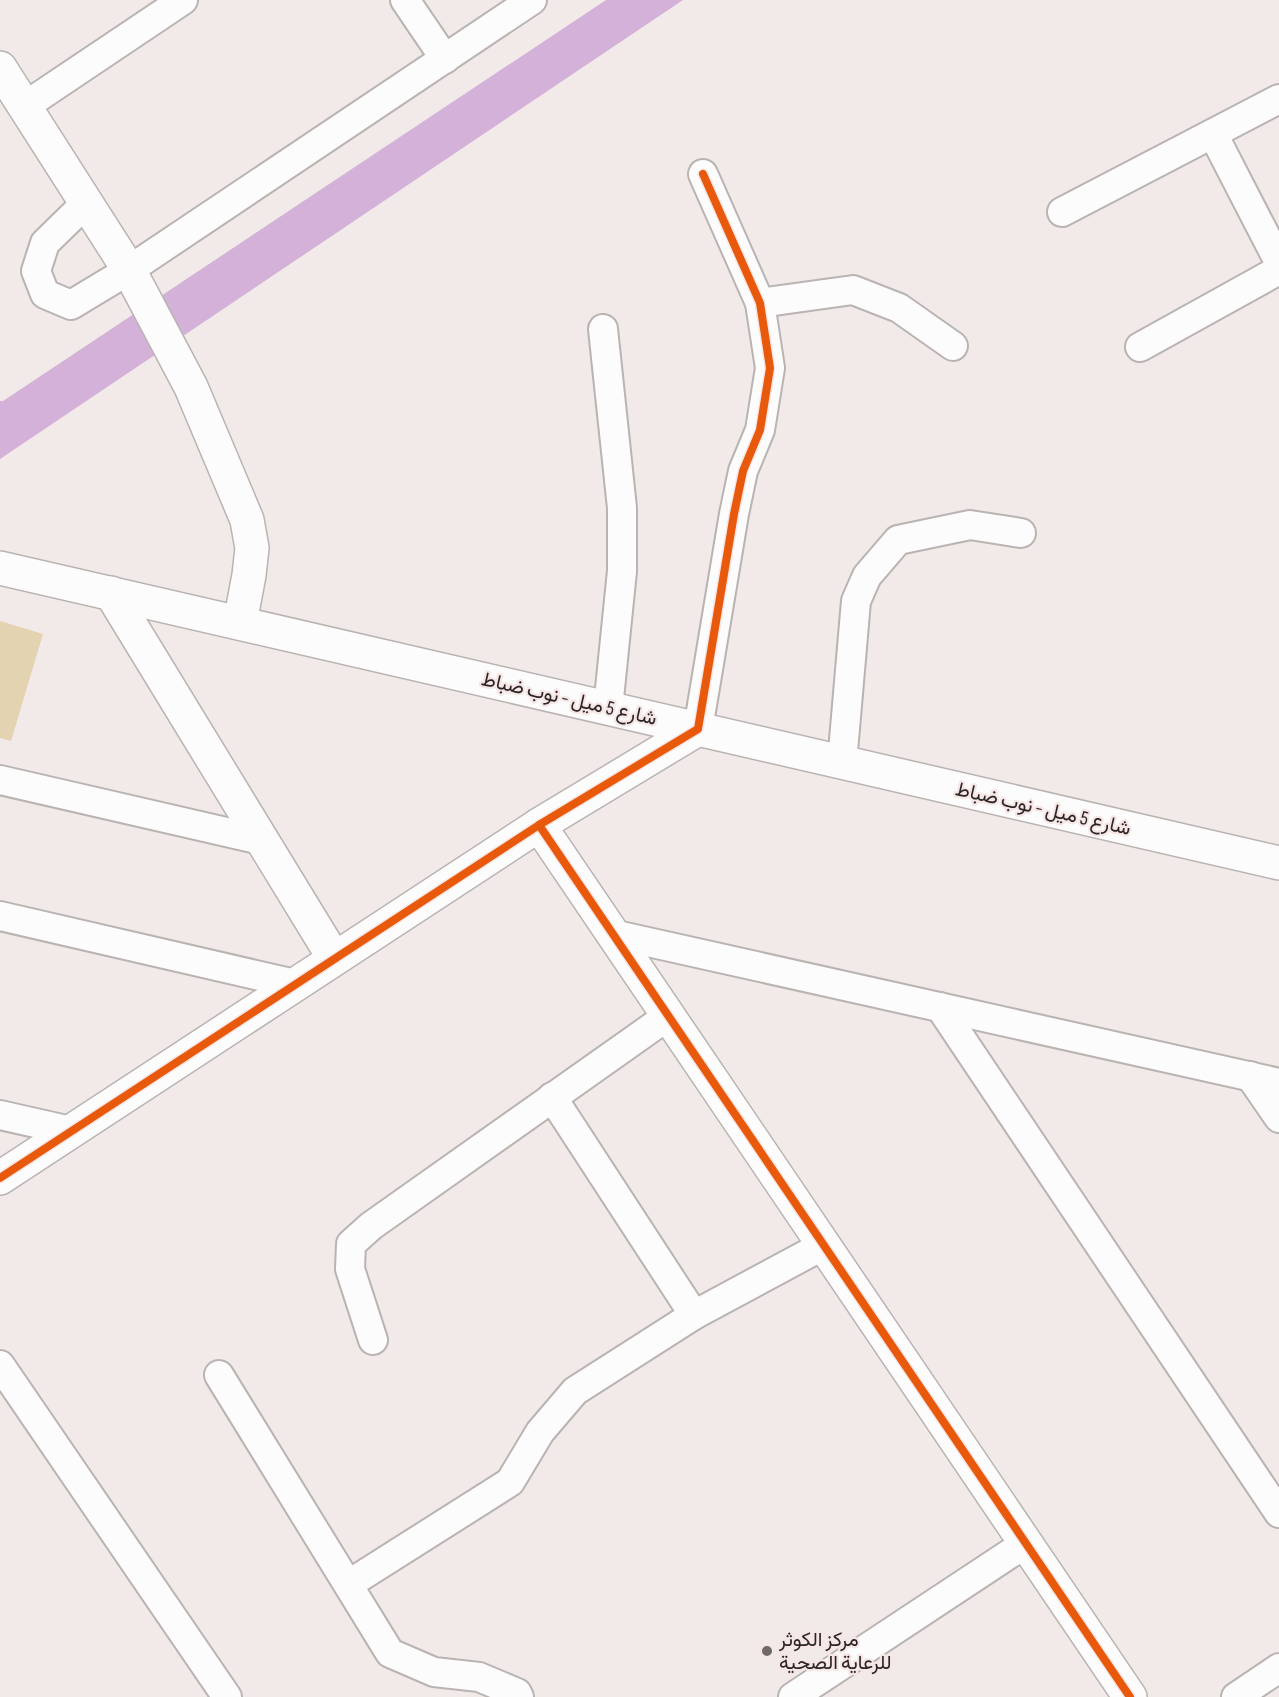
<svg xmlns="http://www.w3.org/2000/svg" width="1279" height="1697" font-family="'Sofia Sans Condensed',Vazirmatn,sans-serif">
  <style>
    .green { fill: #e3d3b1 }
    .water { fill: #d4b1d8 }
    .lines { fill: none; stroke-linecap: round; stroke-linejoin: round }
    .street-casing { stroke: #b9b3b2; stroke-width: 32 }
    .secondary-casing { stroke: #b9b3b2; stroke-width: 36 }
    .street { stroke: #fdfcfc; stroke-width: 28 }
    .secondary { stroke: #fdfcfc; stroke-width: 33 }
    .cycleway-casing { stroke: #f6e6e5; stroke-width: 11 }
    .cycleway { stroke: #e8590c; stroke-width: 8 }
    .poi-dot { fill: #706969; stroke: #f6e6e5; stroke-width: 2 }
    .labels { text-anchor: middle; dominant-baseline: central; stroke-width: 4.5; stroke-linejoin: round; paint-order: stroke }
    .street-label { font-size: 20px; fill: #2a2424; stroke: #f6e6e5 }
    .poi-label { font-size: 20px; fill: #2a2424; stroke: #f6e6e5; text-anchor: start }
  </style>
  <rect width="100%" height="100%" fill="#f2eae9"/>
  <polygon class="green" points="0,621 43,634 11,741 0,738"/>
  <polygon class="water" points="606,0 683,0 0,459 0,401 3,401"/>
  <g class="lines">
    <g class="street-casing">
      <g id="street">
        <polyline points="405,0 445,59"/>
        <polyline points="25,106 183,0"/>
        <polyline points="1213,134 1279,262"/>
        <polyline points="85,204 45,243 36,271 45,294 71,305 129,270 532,0"/>
        <polyline points="1062,212 1279,99"/>
        <polyline points="760,303 853,290 899,308 953,346"/>
        <polyline points="603,329 622,508 622,571 608,708"/>
        <polyline points="1140,347 1279,270"/>
        <polyline points="698,729 734,514 743,471 760,430 770,368 760,303 703,174"/>
        <polyline points="842,763 856,601 867,576 898,540 970,525 1021,533"/>
        <polyline points="0,780 261,840"/>
        <polyline points="0,916 295,984"/>
        <polyline points="612,934 1279,1083"/>
        <polyline points="940,1007 1279,1513"/>
        <polyline points="1250,1076 1279,1118"/>
        <polyline points="552,1097 694,1315"/>
        <polyline points="0,1115 71,1131"/>
        <polyline points="373,1340 350,1269 351,1244 371,1226 668,1016"/>
        <polyline points="0,1365 227,1697"/>
        <polyline points="219,1375 390,1653 434,1672 479,1677 517,1693 519,1697"/>
        <polyline points="349,1584 510,1482 540,1432 575,1391 694,1315 824,1245"/>
        <polyline points="793,1697 1026,1543"/>
        <polyline points="1236,1697 1279,1668"/>
      </g>
    </g>
    <g class="secondary-casing">
      <g id="secondary">
        <polyline points="0,68 129,270 191,387 247,520 252,548 249,575 240,623"/>
        <polyline points="0,568 1279,863"/>
        <polyline points="111,593 334,958"/>
        <polyline points="539,825 1130,1697"/>
        <polyline points="0,1178 539,825 698,729"/>
      </g>
    </g>
    <use href="#street" class="street"/>
    <use href="#secondary" class="secondary"/>
    <g class="cycleway-casing">
      <g id="cycleway">
        <polyline points="539,825 1130,1697"/>
        <polyline points="0,1178 539,825 698,729 734,514 743,471 760,430 770,368 760,303 703,174"/>
      </g>
    </g>
    <use href="#cycleway" class="cycleway"/>
  </g>
  <circle class="poi-dot" cx="767" cy="1651" r="6"/>
  <g class="labels">
    <g class="street-label">
      <text transform="translate(569 699) rotate(13)">شارع 5 ميل - نوب ضباط</text>
      <text transform="translate(1043 809) rotate(13)">شارع 5 ميل - نوب ضباط</text>
    </g>
    <g class="poi-label">
      <text x="779" y="1640">مركز الكوثر<tspan x="779" dy="23">للرعاية الصحية</tspan></text>
    </g>
  </g>
</svg>
